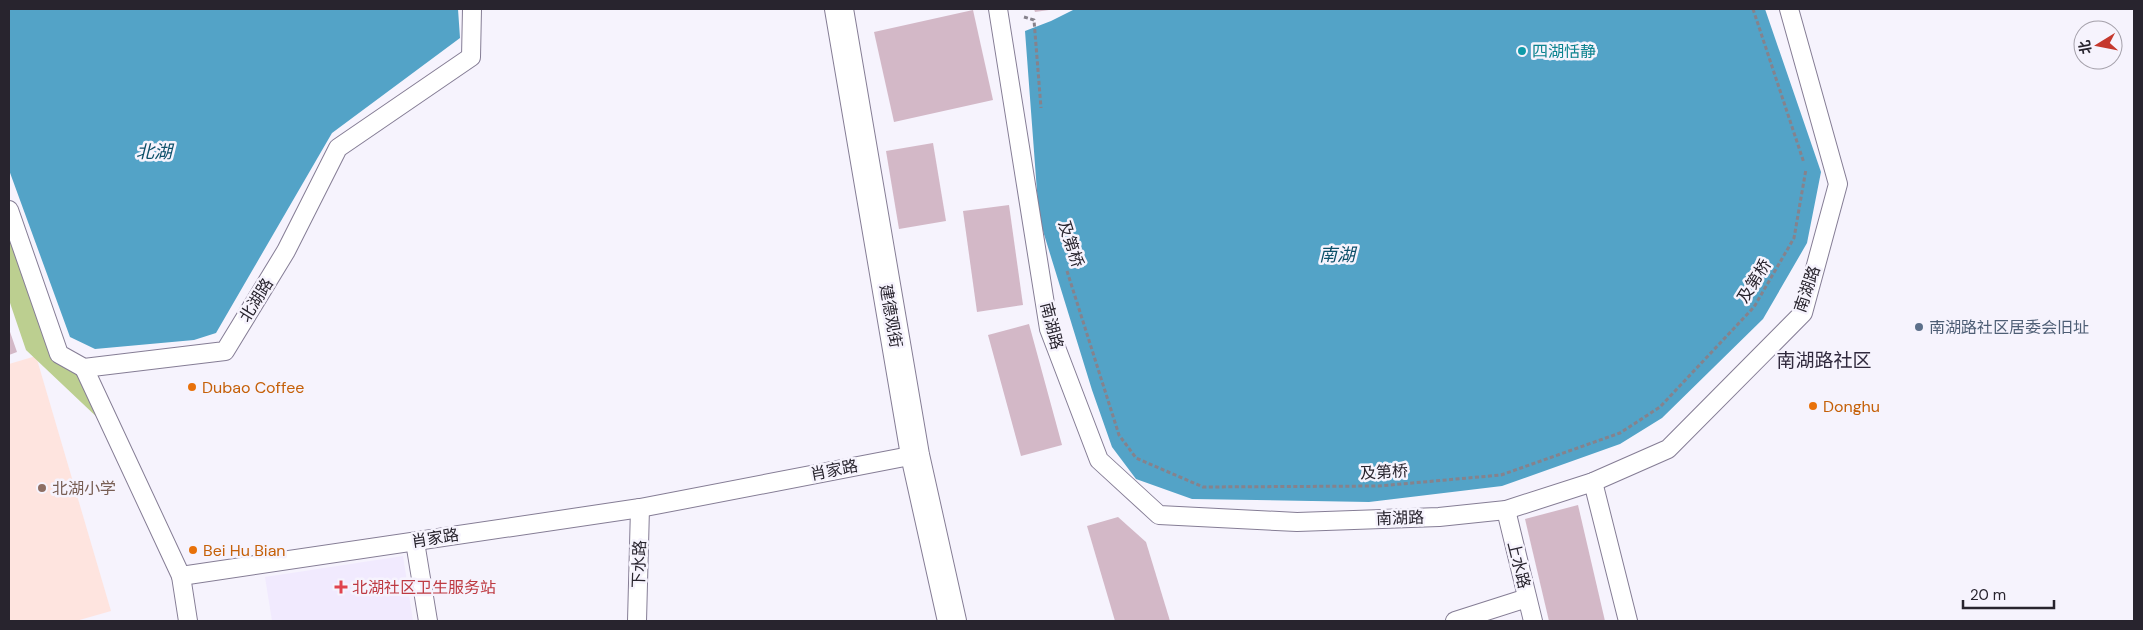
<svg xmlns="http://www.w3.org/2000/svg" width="2143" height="630" font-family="'DM Sans','Noto Sans SC',sans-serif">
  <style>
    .built { fill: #f1eafe }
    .education { fill: #fee4df }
    .green { fill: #bccf90 }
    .water { fill: #53a3c7 }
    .building { fill: #d3b8c7 }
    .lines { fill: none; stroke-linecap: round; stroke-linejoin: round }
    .lane-casing { stroke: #857d95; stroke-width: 20 }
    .street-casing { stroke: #857d95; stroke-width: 30 }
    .path { stroke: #86828c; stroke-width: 3; stroke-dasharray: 4 2.5; stroke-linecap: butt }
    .lane { stroke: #fff; stroke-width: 18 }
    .street { stroke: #fff; stroke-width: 28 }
    .culture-dot { fill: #0f9aa8; stroke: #f6f3fd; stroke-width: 2 }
    .service-dot { fill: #5c6f8a; stroke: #f6f3fd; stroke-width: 2 }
    .food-dot { fill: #e8710a; stroke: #f6f3fd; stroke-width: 2 }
    .education-dot { fill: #8d6e63; stroke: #f6f3fd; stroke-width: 2 }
    .health-dot { fill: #e0444e; stroke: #f6f3fd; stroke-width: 2 }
    .labels { text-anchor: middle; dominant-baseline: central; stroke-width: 5; stroke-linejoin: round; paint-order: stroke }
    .culture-label { font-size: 16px; fill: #0d838f; stroke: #f6f3fd; text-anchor: start }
    .street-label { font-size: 16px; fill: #28242e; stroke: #f6f3fd }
    .service-label { font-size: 16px; fill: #4e5e75; stroke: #f6f3fd; text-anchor: start }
    .food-label { font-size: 16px; fill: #c56008; stroke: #f6f3fd; text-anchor: start }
    .education-label { font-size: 16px; fill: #785e54; stroke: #f6f3fd; text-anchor: start }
    .health-label { font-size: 16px; fill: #be3a42; stroke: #f6f3fd; text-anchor: start }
    .water-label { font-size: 18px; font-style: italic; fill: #0c4f69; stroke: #f6f3fd }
    .quarter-label { font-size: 19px; fill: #30293d; stroke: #f6f3fd }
  </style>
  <rect width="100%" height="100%" fill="#f6f3fd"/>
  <polygon class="built" points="403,556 413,621 272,621 265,577"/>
  <polygon class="education" points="36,356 111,611 76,621 9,621 9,364"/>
  <polygon class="green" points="9,230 55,357 79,373 101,421 26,350 9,300"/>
  <g class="water">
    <polygon points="9,9 458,9 460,38 332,133 216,333 194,340 95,349 70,337 9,170"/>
    <polygon points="1075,9 1765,9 1821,172 1807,243 1763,319 1662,418 1620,444 1502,486 1369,502 1192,499 1136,479 1112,447 1092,390 1039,218 1025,31 1051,21"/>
  </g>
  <g class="building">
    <polygon points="1034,9 1049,9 1049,10 1035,12"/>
    <polygon points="973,10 993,100 894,122 874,32"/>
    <polygon points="933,143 946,221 899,229 886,151"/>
    <polygon points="1009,205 1023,305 977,312 963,211"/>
    <polygon points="1029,324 1062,445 1021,456 988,335"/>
    <polygon points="9,329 17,352 9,355"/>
    <polygon points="1578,505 1605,621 1549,621 1525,519"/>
    <polygon points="1118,517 1146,542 1170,621 1115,621 1087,526"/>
  </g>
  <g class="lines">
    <g class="lane-casing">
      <g id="lane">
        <polyline points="998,9 1049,329 1099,460 1159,515 1297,522 1439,517 1506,510 1593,482 1668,449 1803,313 1838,184 1789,9"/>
        <polyline points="9,210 59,354 84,368 225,351 286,251 338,148 471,57 472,9"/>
        <polyline points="84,368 181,576 640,508 915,455"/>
        <polyline points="1593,482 1628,621"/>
        <polyline points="1506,510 1533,621"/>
        <polyline points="415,542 428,621"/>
        <polyline points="181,576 188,621"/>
        <polyline points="637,621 640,508"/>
        <polyline points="1455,621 1527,598"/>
      </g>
    </g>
    <g class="street-casing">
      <polyline id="street" points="839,9 915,455 952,621"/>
    </g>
    <g class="path">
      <polyline points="1753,9 1804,163"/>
      <polyline points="1024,17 1034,20 1041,108"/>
      <polyline points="1067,271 1119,435 1136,458 1203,487 1379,486 1501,475 1620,433 1660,407 1754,307 1794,238 1806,169"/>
    </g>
    <use href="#lane" class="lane"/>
    <use href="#street" class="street"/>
  </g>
  <circle class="culture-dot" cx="1522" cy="51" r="5"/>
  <circle class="service-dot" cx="1919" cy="327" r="5"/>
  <g class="food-dot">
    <circle cx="192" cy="387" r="5"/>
    <circle cx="1813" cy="406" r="5"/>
    <circle cx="193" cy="550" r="5"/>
  </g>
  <circle class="education-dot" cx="42" cy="488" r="5"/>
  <path class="health-dot" d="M338.5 579.5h5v5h5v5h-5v5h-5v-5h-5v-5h5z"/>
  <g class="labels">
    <g class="culture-label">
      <text x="1532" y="51">四湖恬静</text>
    </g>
    <g class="street-label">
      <text transform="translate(1071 244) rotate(72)">及第桥</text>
      <text transform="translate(1754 281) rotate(-58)">及第桥</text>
      <text transform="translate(1807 289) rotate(-71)">南湖路</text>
      <text transform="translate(256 300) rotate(-58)">北湖路</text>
      <text transform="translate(891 316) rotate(80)">建德观街</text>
      <text transform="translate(1052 326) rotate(76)">南湖路</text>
      <text transform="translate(834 470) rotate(-11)">肖家路</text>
      <text transform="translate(1384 472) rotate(-3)">及第桥</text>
      <text transform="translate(1400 518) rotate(-2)">南湖路</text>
      <text transform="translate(435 538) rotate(-9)">肖家路</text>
      <text transform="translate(639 564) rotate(-88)">下水路</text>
      <text transform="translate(1519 565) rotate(76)">上水路</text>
    </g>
    <g class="service-label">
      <text x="1929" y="327">南湖路社区居委会旧址</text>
    </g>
    <g class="food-label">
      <text x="202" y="387">Dubao Coffee</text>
      <text x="1823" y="406">Donghu</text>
      <text x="203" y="550">Bei Hu Bian</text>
    </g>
    <g class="education-label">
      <text x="52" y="488">北湖小学</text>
    </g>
    <g class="health-label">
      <text x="352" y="587">北湖社区卫生服务站</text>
    </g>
    <g class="water-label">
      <text x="154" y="152">北湖</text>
      <text x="1337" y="255">南湖</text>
    </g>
    <g class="quarter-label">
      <text x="1824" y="360">南湖路社区</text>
    </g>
  </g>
  <rect width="2143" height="630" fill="none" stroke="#28242e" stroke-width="20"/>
  <g transform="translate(2098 45) rotate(260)"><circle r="24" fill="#f6f3fd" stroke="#a4a0aa"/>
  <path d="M0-4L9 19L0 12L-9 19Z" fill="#c5382d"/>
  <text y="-8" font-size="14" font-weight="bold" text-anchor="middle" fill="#28242e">北</text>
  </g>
  <path d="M1963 600v8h91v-8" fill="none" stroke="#28242e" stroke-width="2.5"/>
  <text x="1970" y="600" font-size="15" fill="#28242e" stroke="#f6f3fd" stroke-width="4" paint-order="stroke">20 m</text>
</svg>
